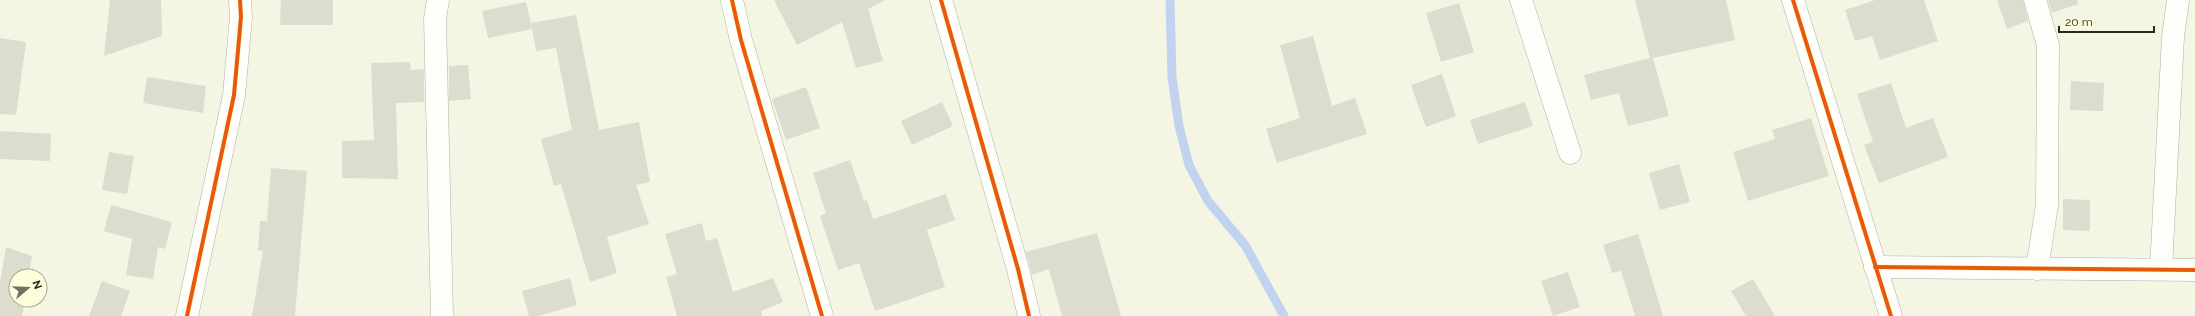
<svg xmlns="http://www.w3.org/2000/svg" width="2195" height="316" font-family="Raleway,sans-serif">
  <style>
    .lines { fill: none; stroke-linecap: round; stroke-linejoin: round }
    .stream { stroke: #c1d3ee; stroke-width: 9 }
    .building { fill: #ddddcf }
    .minor-casing { stroke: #b0b0a3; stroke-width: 23 }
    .minor { stroke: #fefefb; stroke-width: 22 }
    .cycleway-casing { stroke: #fcfddb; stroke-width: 6 }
    .cycleway { stroke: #e8590c; stroke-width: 4 }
  </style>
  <rect width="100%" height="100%" fill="#f5f5e3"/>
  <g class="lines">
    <polyline class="stream" points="1170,0 1172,77 1179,126 1189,165 1208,201 1245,245 1284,316"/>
  </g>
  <g class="building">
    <polygon points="110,0 161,0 162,36 104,56"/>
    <polygon points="281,0 333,0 333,25 280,25"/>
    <polygon points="774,0 885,0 868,9 883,61 856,68 842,22 797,45"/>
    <polygon points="1635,0 1726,0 1735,40 1653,58 1669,116 1628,126 1619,93 1591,100 1584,75 1650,58"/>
    <polygon points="1875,0 1924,0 1938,41 1880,60 1872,36 1855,41 1845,10"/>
    <polygon points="1997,0 2023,0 2028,21 2007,29"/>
    <polygon points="2048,0 2077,0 2078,4 2052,13"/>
    <polygon points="526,2 532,29 488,38 482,11"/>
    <polygon points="1459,3 1474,52 1441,62 1426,13"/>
    <polygon points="576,15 599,130 639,122 650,182 636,185 649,224 607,237 617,273 590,282 561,184 554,186 541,139 572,130 556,48 536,51 531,23"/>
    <polygon points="1313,36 1332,106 1355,98 1367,134 1277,163 1266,129 1300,118 1280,45"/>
    <polygon points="0,38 26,42 16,115 0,114"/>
    <polygon points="410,62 411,70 424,69 424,102 396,103 398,179 342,178 342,141 374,140 371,63"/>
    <polygon points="468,65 471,99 449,101 449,66"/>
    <polygon points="1442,74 1456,116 1426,127 1411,85"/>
    <polygon points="147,77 206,86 203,113 143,103"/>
    <polygon points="2071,81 2104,83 2103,111 2070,110"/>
    <polygon points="1891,83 1906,128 1933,118 1948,157 1879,183 1864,145 1873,142 1857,94"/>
    <polygon points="806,87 820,128 786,140 772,99"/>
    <polygon points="942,102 953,126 912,145 901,121"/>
    <polygon points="1525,102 1533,126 1478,144 1470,120"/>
    <polygon points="1811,118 1829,176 1748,201 1733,152 1775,139 1772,130"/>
    <polygon points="0,131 51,134 50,161 0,159"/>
    <polygon points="109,152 134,156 127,194 102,190"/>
    <polygon points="850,160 864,201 867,200 873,219 946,194 955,220 927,230 945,287 875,311 859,263 838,270 820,216 826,213 813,173"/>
    <polygon points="1679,164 1690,202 1660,210 1649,173"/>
    <polygon points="271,168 307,171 295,316 252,316 263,251 258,250 260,221 267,221"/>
    <polygon points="2063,199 2090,200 2090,231 2063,230"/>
    <polygon points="111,205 172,222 165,249 158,247 153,279 126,275 132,239 104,231"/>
    <polygon points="702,223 706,241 717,238 733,292 773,278 783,302 761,311 762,316 677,316 666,277 677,274 665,234"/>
    <polygon points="1097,233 1121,316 1062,316 1049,269 1032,275 1026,252"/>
    <polygon points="1638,234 1651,276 1663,316 1635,316 1621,271 1612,273 1603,245"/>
    <polygon points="6,247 32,256 29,276 16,276 16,300 25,300 22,316 0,316 0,282"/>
    <polygon points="1568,272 1580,307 1553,316 1541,281"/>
    <polygon points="570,278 577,305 538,316 529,316 522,291"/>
    <polygon points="1753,279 1775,316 1746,316 1731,291"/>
    <polygon points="102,281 130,291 121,316 89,316"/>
  </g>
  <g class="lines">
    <g class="minor-casing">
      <g id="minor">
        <polyline points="438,0 435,19 442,316"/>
        <polyline points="732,0 741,40 822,316"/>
        <polyline points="941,0 1018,269 1029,316"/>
        <polyline points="1521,0 1570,153"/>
        <polyline points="1793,0 1891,316"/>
        <polyline points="2035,0 2048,45 2047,205 2037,269"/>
        <polyline points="1875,267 2195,270"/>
        <polyline points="2161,269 2173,37 2178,0"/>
        <polyline points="187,316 234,95 241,17 240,0"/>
      </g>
    </g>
    <use href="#minor" class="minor"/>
    <g class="cycleway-casing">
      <g id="cycleway">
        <polyline points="732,0 741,40 822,316"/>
        <polyline points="941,0 1018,269 1029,316"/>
        <polyline points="1793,0 1891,316"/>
        <polyline points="1875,267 2195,270"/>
        <polyline points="187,316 234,95 241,17 240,0"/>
      </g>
    </g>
    <use href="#cycleway" class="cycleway"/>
  </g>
  <g transform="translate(28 288) rotate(71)"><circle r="19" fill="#fcfddb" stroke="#a7a88f"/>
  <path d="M0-3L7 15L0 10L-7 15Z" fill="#707062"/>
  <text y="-6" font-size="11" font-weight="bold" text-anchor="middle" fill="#28281c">N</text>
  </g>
  <path d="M2059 26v6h95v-6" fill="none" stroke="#28281c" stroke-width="2"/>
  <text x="2065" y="26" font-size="12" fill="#28281c" stroke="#fcfddb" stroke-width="3" paint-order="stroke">20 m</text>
</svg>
